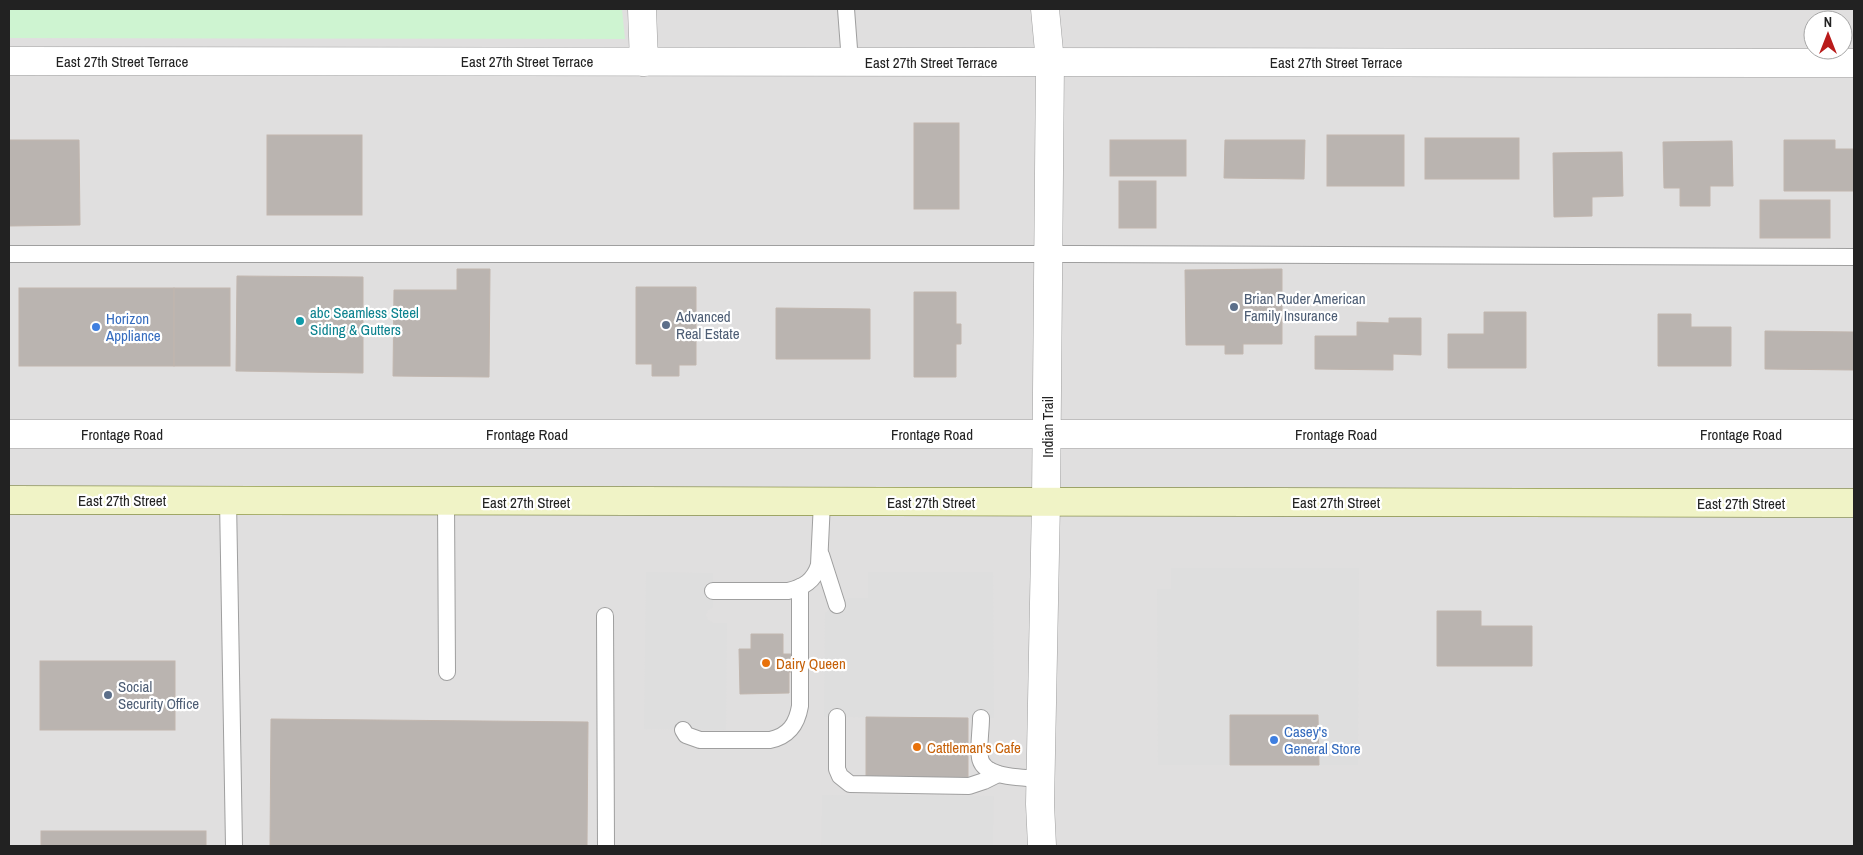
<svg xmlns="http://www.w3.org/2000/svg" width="1863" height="855" font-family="'Archivo Narrow',sans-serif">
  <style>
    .residential { fill: #e0dfdf; fill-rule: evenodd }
    .park { fill: #cef4d1 }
    .parking { fill: #dedede }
    .building { fill: #bab4b0; stroke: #c1b6ae }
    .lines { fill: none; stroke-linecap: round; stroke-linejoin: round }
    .lane-casing { stroke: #9f9f9f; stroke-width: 18 }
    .street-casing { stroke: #9f9f9f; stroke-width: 29 }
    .secondary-casing { stroke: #636e14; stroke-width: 29 }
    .lane { stroke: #fff; stroke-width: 16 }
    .street { stroke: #fff; stroke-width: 28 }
    .secondary { stroke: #f0f3c6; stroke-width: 28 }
    .service-dot { fill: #5c6f8a; stroke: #fff; stroke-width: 2 }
    .culture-dot { fill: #0f9aa8; stroke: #fff; stroke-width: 2 }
    .shop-dot { fill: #3f7fe0; stroke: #fff; stroke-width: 2 }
    .food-dot { fill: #e8710a; stroke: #fff; stroke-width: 2 }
    .labels { text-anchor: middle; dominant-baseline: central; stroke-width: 4.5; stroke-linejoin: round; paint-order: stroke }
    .street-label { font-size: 15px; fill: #222; stroke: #fff }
    .service-label { font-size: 15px; fill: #4e5e75; stroke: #fff; text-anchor: start }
    .culture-label { font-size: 15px; fill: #0d838f; stroke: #fff; text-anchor: start }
    .shop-label { font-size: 15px; fill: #366cbe; stroke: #fff; text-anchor: start }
    .food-label { font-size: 15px; fill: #c56008; stroke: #fff; text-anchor: start }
  </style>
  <rect width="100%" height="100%" fill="#f1eeea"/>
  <path class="residential" d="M9 9H1854V846H9ZM1813 20H1843V50H1813Z"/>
  <polygon class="park" points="9,9 622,9 625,39 9,38"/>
  <g class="parking">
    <polygon points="1171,568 1359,568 1358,765 1158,765 1157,589 1171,589"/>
    <polygon points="646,572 713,573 713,607 708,610 706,615 708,620 713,623 727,623 726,730 644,729"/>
    <polygon points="868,572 993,572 994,718 824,717 825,613 849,598 868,598"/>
    <polygon points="822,795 994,796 993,846 821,846"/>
  </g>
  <g class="building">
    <rect x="914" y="123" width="45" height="86"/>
    <rect x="267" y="135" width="95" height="80"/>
    <rect x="1327" y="135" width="77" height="51"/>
    <rect x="1425" y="138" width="94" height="41"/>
    <polygon points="9,140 79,140 80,225 9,226"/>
    <rect x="1110" y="140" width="76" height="36"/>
    <polygon points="1225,140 1305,140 1304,179 1224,178"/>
    <polygon points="1784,140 1835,140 1835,149 1854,149 1854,191 1784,191"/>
    <polygon points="1732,141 1733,186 1710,186 1710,206 1680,206 1680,188 1664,188 1663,142"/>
    <polygon points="1622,152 1623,196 1592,197 1592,216 1554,217 1553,153"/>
    <rect x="1119" y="181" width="37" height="47"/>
    <rect x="1760" y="200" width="70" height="38"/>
    <polygon points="457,269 490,269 489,377 393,376 394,290 457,290"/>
    <polygon points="1282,269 1282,344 1243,344 1243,354 1225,354 1225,345 1186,345 1185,270"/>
    <polygon points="237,276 363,277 363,373 236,371"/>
    <polygon points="636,287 696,287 696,365 679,365 679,376 652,376 652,364 636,364"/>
    <rect x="19" y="288" width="155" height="78"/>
    <rect x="174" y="288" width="56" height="78"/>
    <polygon points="914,292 956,292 956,324 961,324 961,344 956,344 956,377 914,377"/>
    <polygon points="776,308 870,309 870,359 776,359"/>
    <polygon points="1484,312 1526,312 1526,368 1448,368 1448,334 1484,334"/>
    <polygon points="1658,314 1691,314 1691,327 1731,327 1731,366 1658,366"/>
    <polygon points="1389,318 1421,318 1421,355 1393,354 1393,370 1315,369 1315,336 1357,336 1357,322 1389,323"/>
    <polygon points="1765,331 1854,332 1854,370 1765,369"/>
    <polygon points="1437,611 1481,611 1481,626 1532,626 1532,666 1437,666"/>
    <polygon points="751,634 783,634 783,654 793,654 793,672 789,672 789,693 740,694 739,649 751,649"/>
    <rect x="40" y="661" width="135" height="69"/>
    <polygon points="1230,715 1318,715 1319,765 1230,765"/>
    <polygon points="866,717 968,718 968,778 866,777"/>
    <polygon points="271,719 588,722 587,846 270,846"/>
    <rect x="41" y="831" width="165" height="15"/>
  </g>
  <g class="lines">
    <g class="lane-casing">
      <g id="lane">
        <polyline points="846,9 850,62"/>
        <polyline points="9,254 1075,254 1854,257"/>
        <polyline points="228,500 234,846"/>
        <polyline points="446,502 447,672"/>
        <polyline points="821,555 837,605"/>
        <path d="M713 591H788C804 587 814 581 819 565L822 502"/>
        <polyline points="605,616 606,846"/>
        <polyline points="837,717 837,769 840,776 850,784 969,786 984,781 998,774"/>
        <path d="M981 718C981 731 978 746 980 758 984 779 1024 777 1040 779"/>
        <path d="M683 730 686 735 700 740H770C789 736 797 724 800 706V587"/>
      </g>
    </g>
    <g class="street-casing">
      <g id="street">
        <polyline points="642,9 644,62"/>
        <polyline points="9,61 1854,63"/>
        <polyline points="9,434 1854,434"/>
        <polyline points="1042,846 1040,804 1046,502 1050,62 1045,9"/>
      </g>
    </g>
    <g class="secondary-casing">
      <polyline id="secondary" points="9,500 1854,503"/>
    </g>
    <use href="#lane" class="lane"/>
    <use href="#street" class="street"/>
    <use href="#secondary" class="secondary"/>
  </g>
  <g class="service-dot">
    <circle cx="1234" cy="307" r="5"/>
    <circle cx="666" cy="325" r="5"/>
    <circle cx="108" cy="695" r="5"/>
  </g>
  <circle class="culture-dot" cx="300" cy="321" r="5"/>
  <g class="shop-dot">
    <circle cx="96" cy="327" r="5"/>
    <circle cx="1274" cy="740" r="5"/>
  </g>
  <g class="food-dot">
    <circle cx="766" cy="663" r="5"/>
    <circle cx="917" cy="747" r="5"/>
  </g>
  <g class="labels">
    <g class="street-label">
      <text x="122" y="61">East 27th Street Terrace</text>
      <text x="527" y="61">East 27th Street Terrace</text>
      <text x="931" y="62">East 27th Street Terrace</text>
      <text x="1336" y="62">East 27th Street Terrace</text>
      <text transform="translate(1047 427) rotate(-90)">Indian Trail</text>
      <text x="122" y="434">Frontage Road</text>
      <text x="527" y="434">Frontage Road</text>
      <text x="932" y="434">Frontage Road</text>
      <text x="1336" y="434">Frontage Road</text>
      <text x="1741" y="434">Frontage Road</text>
      <text x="122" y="500">East 27th Street</text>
      <text x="526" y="502">East 27th Street</text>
      <text x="931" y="502">East 27th Street</text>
      <text x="1336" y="502">East 27th Street</text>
      <text x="1741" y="503">East 27th Street</text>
    </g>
    <g class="service-label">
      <text x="1244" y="298">Brian Ruder American<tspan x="1244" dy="17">Family Insurance</tspan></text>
      <text x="676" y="316">Advanced<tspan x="676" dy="17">Real Estate</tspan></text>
      <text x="118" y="686">Social<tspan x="118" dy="17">Security Office</tspan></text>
    </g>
    <g class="culture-label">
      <text x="310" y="312">abc Seamless Steel<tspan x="310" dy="17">Siding &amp; Gutters</tspan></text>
    </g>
    <g class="shop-label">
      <text x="106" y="318">Horizon<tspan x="106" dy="17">Appliance</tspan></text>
      <text x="1284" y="731">Casey's<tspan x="1284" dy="17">General Store</tspan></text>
    </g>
    <g class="food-label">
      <text x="776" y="663">Dairy Queen</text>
      <text x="927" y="747">Cattleman's Cafe</text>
    </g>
  </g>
  <rect width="1863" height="855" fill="none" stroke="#222222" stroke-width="20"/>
  <g transform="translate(1828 35)"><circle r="24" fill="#ffffff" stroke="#a7a7a7"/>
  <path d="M0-4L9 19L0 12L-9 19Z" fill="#b91b1a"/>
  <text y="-8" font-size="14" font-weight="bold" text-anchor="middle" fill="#222222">N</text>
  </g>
</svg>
